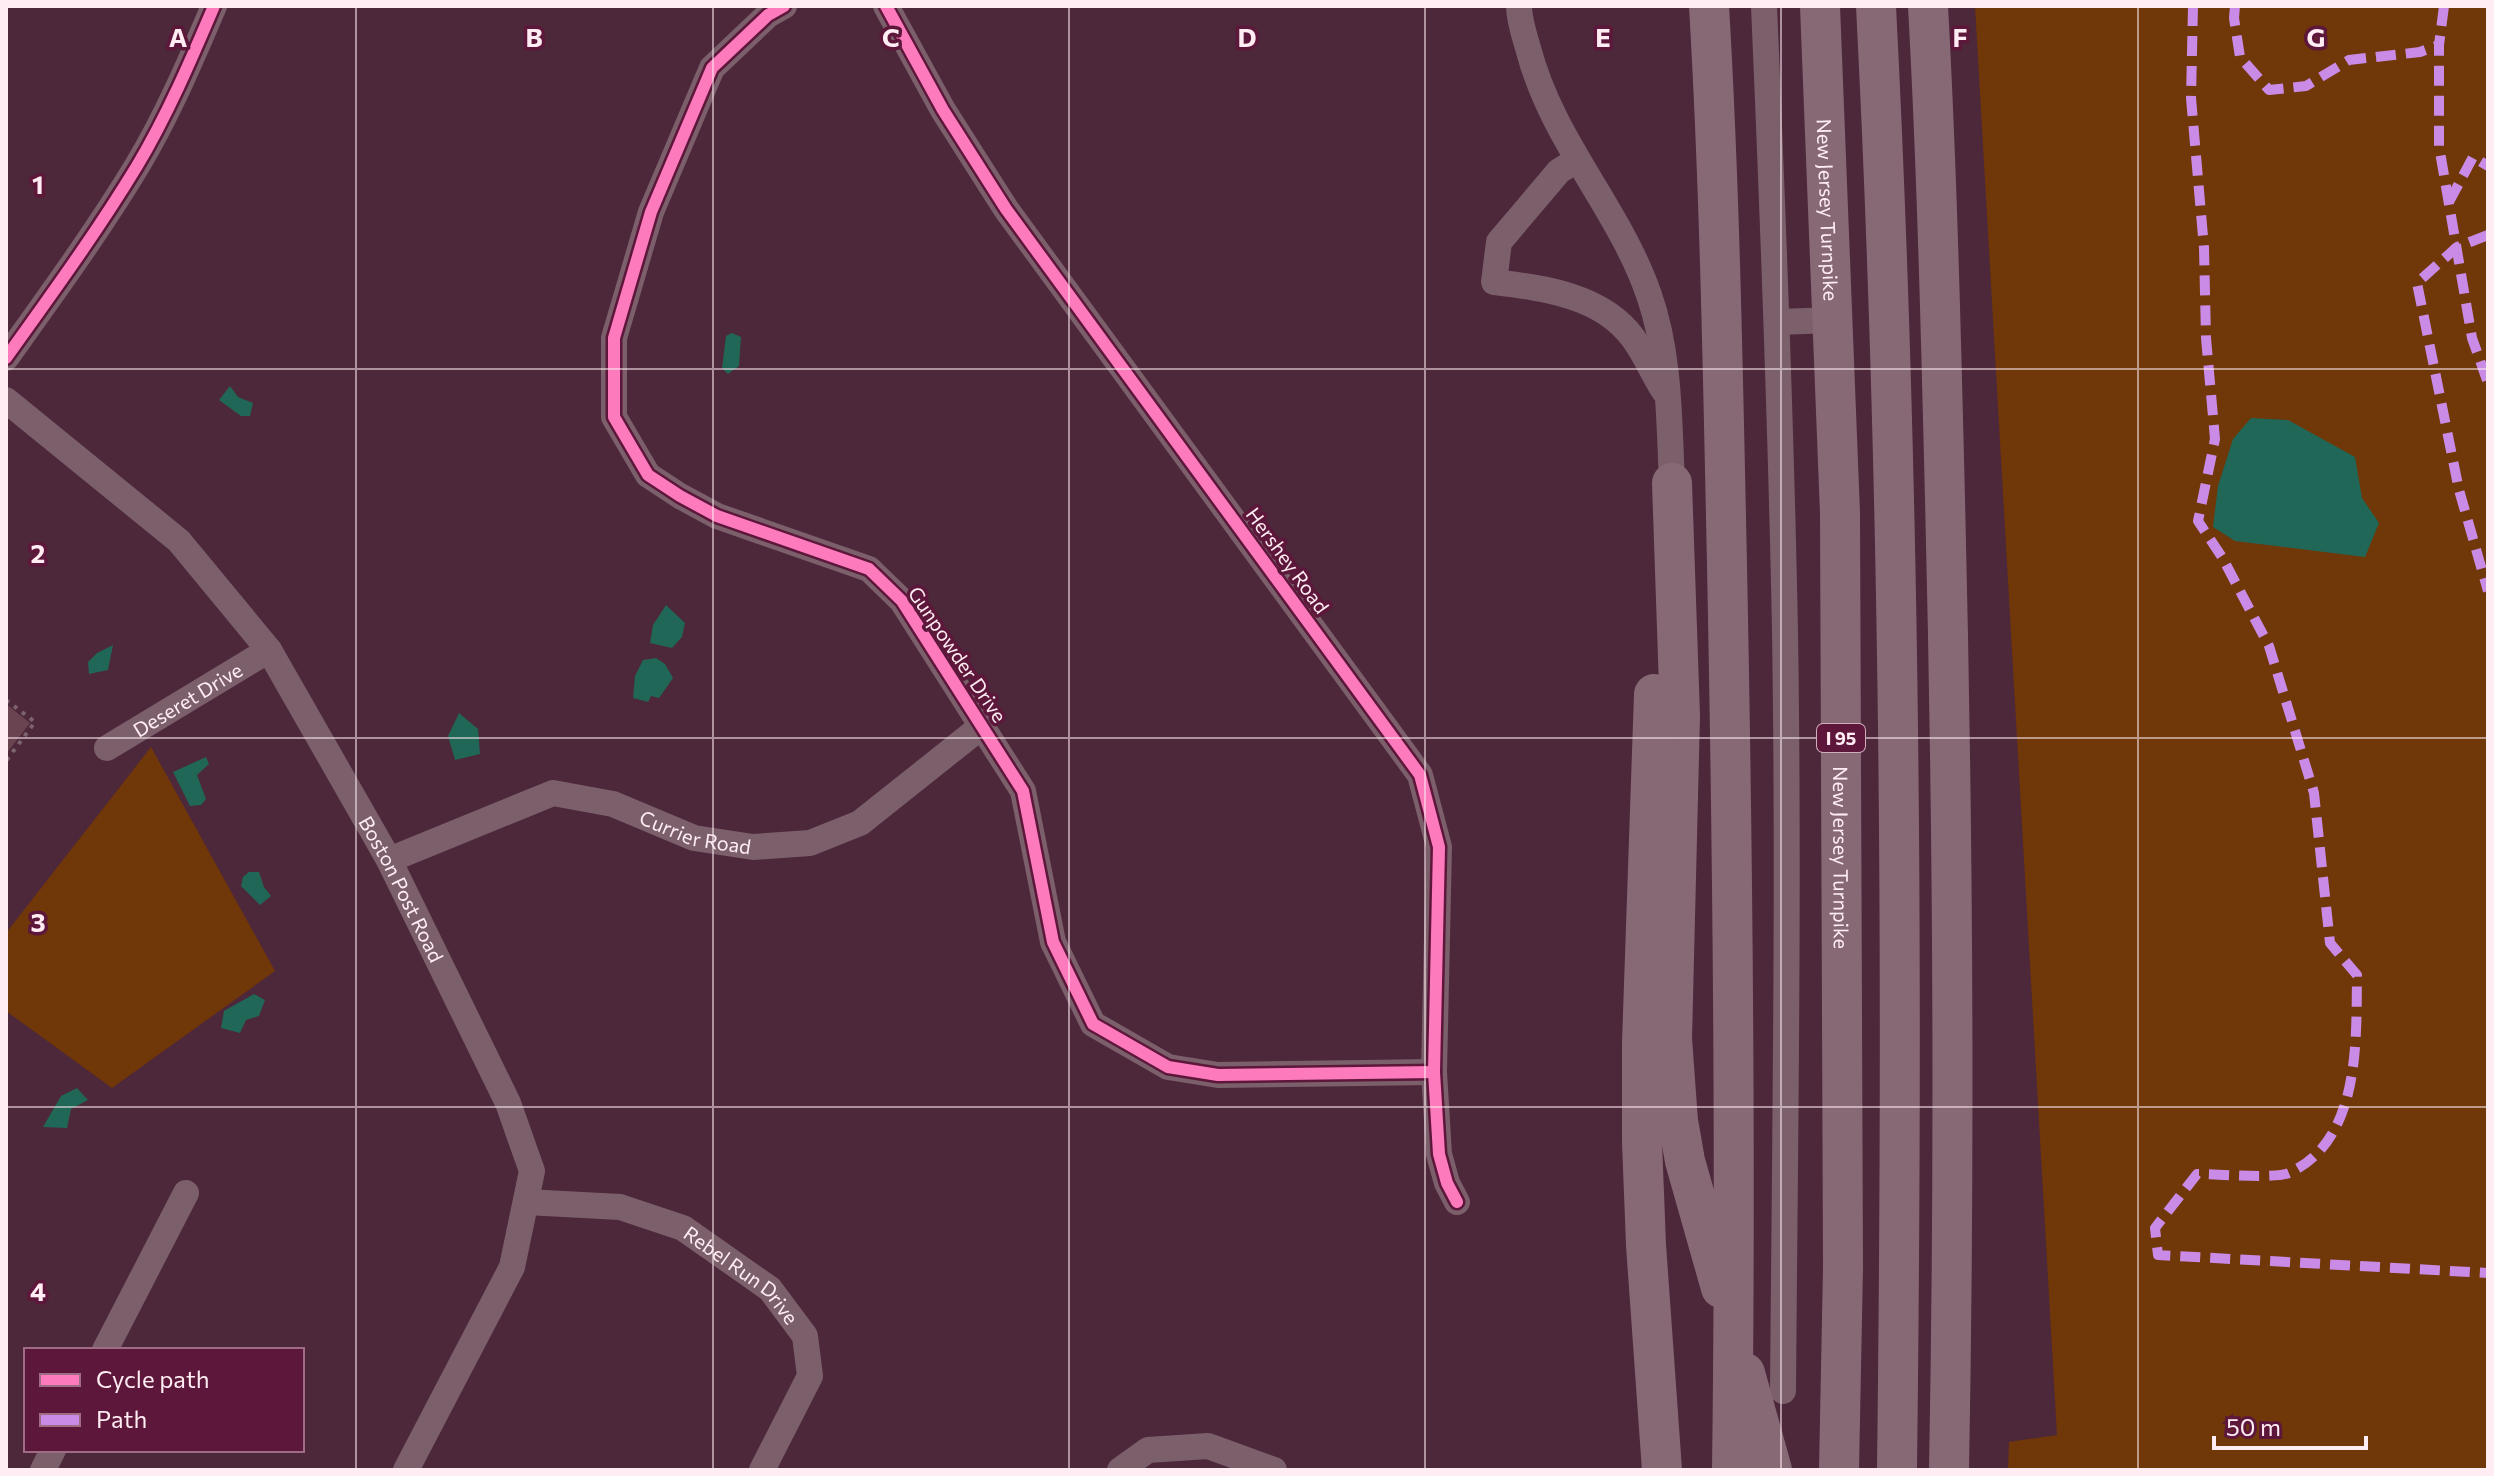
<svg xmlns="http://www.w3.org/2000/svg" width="2494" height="1476" font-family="Commissioner,sans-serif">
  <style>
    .green { fill: #703709 }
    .water { fill: #206758 }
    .building { fill: #6a4551 }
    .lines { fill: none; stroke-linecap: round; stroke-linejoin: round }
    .path { stroke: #7b626d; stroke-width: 4; stroke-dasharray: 4 6; stroke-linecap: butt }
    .minor { stroke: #7b5f6b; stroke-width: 26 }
    .highway { stroke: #876976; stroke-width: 40 }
    .quiet { stroke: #ca8be6; stroke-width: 10; stroke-dasharray: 20 10; stroke-linecap: butt }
    .cycleway-casing { stroke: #5d173a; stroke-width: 17 }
    .cycleway { stroke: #fd7abc; stroke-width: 12 }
    .grid { fill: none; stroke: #ffedf3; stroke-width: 2; stroke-opacity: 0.55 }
    .labels { text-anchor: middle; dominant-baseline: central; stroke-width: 7; stroke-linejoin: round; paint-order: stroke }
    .shield { fill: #5d173a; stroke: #ceadbc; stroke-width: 2 }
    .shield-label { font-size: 18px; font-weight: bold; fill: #ffedf3 }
    .street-label { font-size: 20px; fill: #ffedf3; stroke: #5d173a }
    .grid-label { font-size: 26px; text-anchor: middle; font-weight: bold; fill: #ffedf3; stroke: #5d173a; stroke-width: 7; stroke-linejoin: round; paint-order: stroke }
  </style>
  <rect width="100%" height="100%" fill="#4d273a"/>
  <g class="green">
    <polygon points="1975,6 2488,6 2488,1470 2008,1470 2009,1442 2057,1435"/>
    <polygon points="151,747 275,971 112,1088 6,1011 6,933"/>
  </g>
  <g class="water">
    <polygon points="732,333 741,337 739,366 728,374 722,368 726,336"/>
    <polygon points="230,386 238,397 253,403 250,416 241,416 219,400"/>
    <polygon points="2251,418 2288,420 2355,457 2362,498 2379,523 2365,557 2235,541 2213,527 2218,486 2233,439"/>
    <polygon points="666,605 685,623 682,637 672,648 650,643 653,625"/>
    <polygon points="113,645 108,670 89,674 88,662 97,653"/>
    <polygon points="656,658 665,664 673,678 659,698 651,696 648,702 633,698 635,676 643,660"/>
    <polygon points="459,713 478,729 480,754 455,760 448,736"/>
    <polygon points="206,757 209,764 197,775 206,799 201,805 190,806 173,772"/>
    <polygon points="249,872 259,872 264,887 271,896 260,905 241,886 243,877"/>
    <polygon points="254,994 265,1000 259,1016 246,1020 240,1033 221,1028 224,1011"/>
    <polygon points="77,1088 88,1100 71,1109 67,1128 43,1127 61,1096"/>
  </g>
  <polygon class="building" points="6,704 30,723 6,754"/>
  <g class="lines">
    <polyline class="path" points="6,700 35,722 6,761"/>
    <g class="minor">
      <polyline points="784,6 768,15 712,68 651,212 614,338 614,417 648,475 680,496 717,516 869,569 902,601 1023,791 1053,942 1093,1024 1168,1067 1218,1075 1434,1072"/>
      <polyline points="886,6 943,110 1006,209 1420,775 1439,847 1434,1072 1439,1154 1447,1183 1457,1202"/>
      <path d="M1519 6C1519 20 1524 34 1528 48 1552 141 1619 208 1649 295 1670 355 1669 420 1672 483"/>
      <path d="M1764 6C1773 215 1781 423 1785 632 1789 885 1785 1138 1783 1391"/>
      <path d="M1577 160 1559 171 1499 242 1494 282C1543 288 1602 295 1633 338 1645 354 1653 374 1664 391"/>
      <polyline points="1777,322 1834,320"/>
      <path d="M6 358C51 295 97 232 137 166 167 116 191 60 214 6"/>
      <path id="s1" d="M6 400 179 541 269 650 389 860 508 1103 532 1171 512 1267 406 1470"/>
      <path id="s2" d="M107 748 269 650"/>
      <path id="s3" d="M389 860 553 793 613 804 694 838 753 847 810 843 860 823 982 726"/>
      <path id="s4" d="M526 1202 620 1207 683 1228 770 1289 805 1336 810 1376 762 1470"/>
      <polyline points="105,1350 186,1193"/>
      <polyline points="43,1470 53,1450"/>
      <polyline points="1120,1470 1148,1450 1208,1446 1274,1470"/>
    </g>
    <g class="highway">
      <path d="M1709 6C1720 192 1723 379 1727 565 1733 867 1736 1168 1732 1470"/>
      <path id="s5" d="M1820 6 1840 513 1843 1267 1839 1470"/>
      <path d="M1876 6C1901 493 1903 982 1897 1470"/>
      <path d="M1928 6C1937 170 1941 335 1945 499 1953 823 1955 1146 1949 1470"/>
      <polyline points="1672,483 1680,716 1672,1039 1678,1121 1685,1161 1721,1288"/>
      <polyline points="1654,694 1642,1043 1642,1142 1646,1245 1662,1470"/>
      <polyline points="1745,1373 1772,1470"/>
    </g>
    <g class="quiet">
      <path d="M2193 6 2191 98 2204 248 2206 338 2215 439 2198 521 2222 557 2269 646 2314 793 2330 943 2357 975C2356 1041 2361 1140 2289 1173 2275 1179 2216 1174 2197 1174L2155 1228 2158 1255 2488 1273"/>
      <polyline points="2235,6 2234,18 2240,57 2269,90 2306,86 2349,60 2420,52 2439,45"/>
      <polyline points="2444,6 2439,45 2439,146 2472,338 2488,383"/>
      <polyline points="2449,202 2473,157 2488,166"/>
      <polyline points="2488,235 2457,247 2417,283 2459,490 2488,591"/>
    </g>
    <g class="cycleway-casing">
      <g id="cycleway">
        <polyline points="784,6 768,15 712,68 651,212 614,338 614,417 648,475 680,496 717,516 869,569 902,601 1023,791 1053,942 1093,1024 1168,1067 1218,1075 1434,1072"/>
        <polyline points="886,6 943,110 1006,209 1420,775 1439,847 1434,1072 1439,1154 1447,1183 1457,1202"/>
        <path d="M6 358C51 295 97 232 137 166 167 116 191 60 214 6"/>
      </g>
    </g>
    <use href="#cycleway" class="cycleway"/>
  </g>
  <path class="grid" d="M356 6V1470M713 6V1470M1069 6V1470M1425 6V1470M1781 6V1470M2138 6V1470M6 369H2488M6 738H2488M6 1107H2488"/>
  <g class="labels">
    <rect class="shield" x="1817" y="724" width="48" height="28" rx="6"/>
    <g class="shield-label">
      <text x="1841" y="738">I 95</text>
    </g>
    <g class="street-label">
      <text stroke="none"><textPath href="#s5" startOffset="204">New Jersey Turnpike</textPath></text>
      <text transform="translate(1288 560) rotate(54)">Hershey Road</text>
      <text transform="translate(958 654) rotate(56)">Gunpowder Drive</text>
      <text stroke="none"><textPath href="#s2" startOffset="94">Deseret Drive</textPath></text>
      <text stroke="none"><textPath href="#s3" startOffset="326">Currier Road</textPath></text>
      <text stroke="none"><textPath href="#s5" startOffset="852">New Jersey Turnpike</textPath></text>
      <text stroke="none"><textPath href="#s1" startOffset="638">Boston Post Road</textPath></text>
      <text stroke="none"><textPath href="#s4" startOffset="236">Rebel Run Drive</textPath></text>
    </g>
  </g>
  <g class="grid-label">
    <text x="178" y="47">A</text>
    <text x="534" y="47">B</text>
    <text x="891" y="47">C</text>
    <text x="1247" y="47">D</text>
    <text x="1603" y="47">E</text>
    <text x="1960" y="47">F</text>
    <text x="2316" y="47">G</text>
    <text x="38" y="194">1</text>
    <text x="38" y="563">2</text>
    <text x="38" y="932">3</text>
    <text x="38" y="1301">4</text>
  </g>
  <rect width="2494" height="1476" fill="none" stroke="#ffedf3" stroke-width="16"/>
  <rect x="24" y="1348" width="280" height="104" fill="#5d173a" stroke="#9e6d84" stroke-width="2"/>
  <rect x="40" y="1374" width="40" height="12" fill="#fd7abc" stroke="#9e6d84" stroke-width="2"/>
  <text x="96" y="1388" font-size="24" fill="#ffedf3">Cycle path</text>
  <rect x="40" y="1414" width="40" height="12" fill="#ca8be6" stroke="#9e6d84" stroke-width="2"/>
  <text x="96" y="1428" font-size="24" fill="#ffedf3">Path</text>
  <path d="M2214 1436v12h152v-12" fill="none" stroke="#ffedf3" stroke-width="4"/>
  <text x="2226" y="1436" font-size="24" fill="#ffedf3" stroke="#5d173a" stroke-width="6" paint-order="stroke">50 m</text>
</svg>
